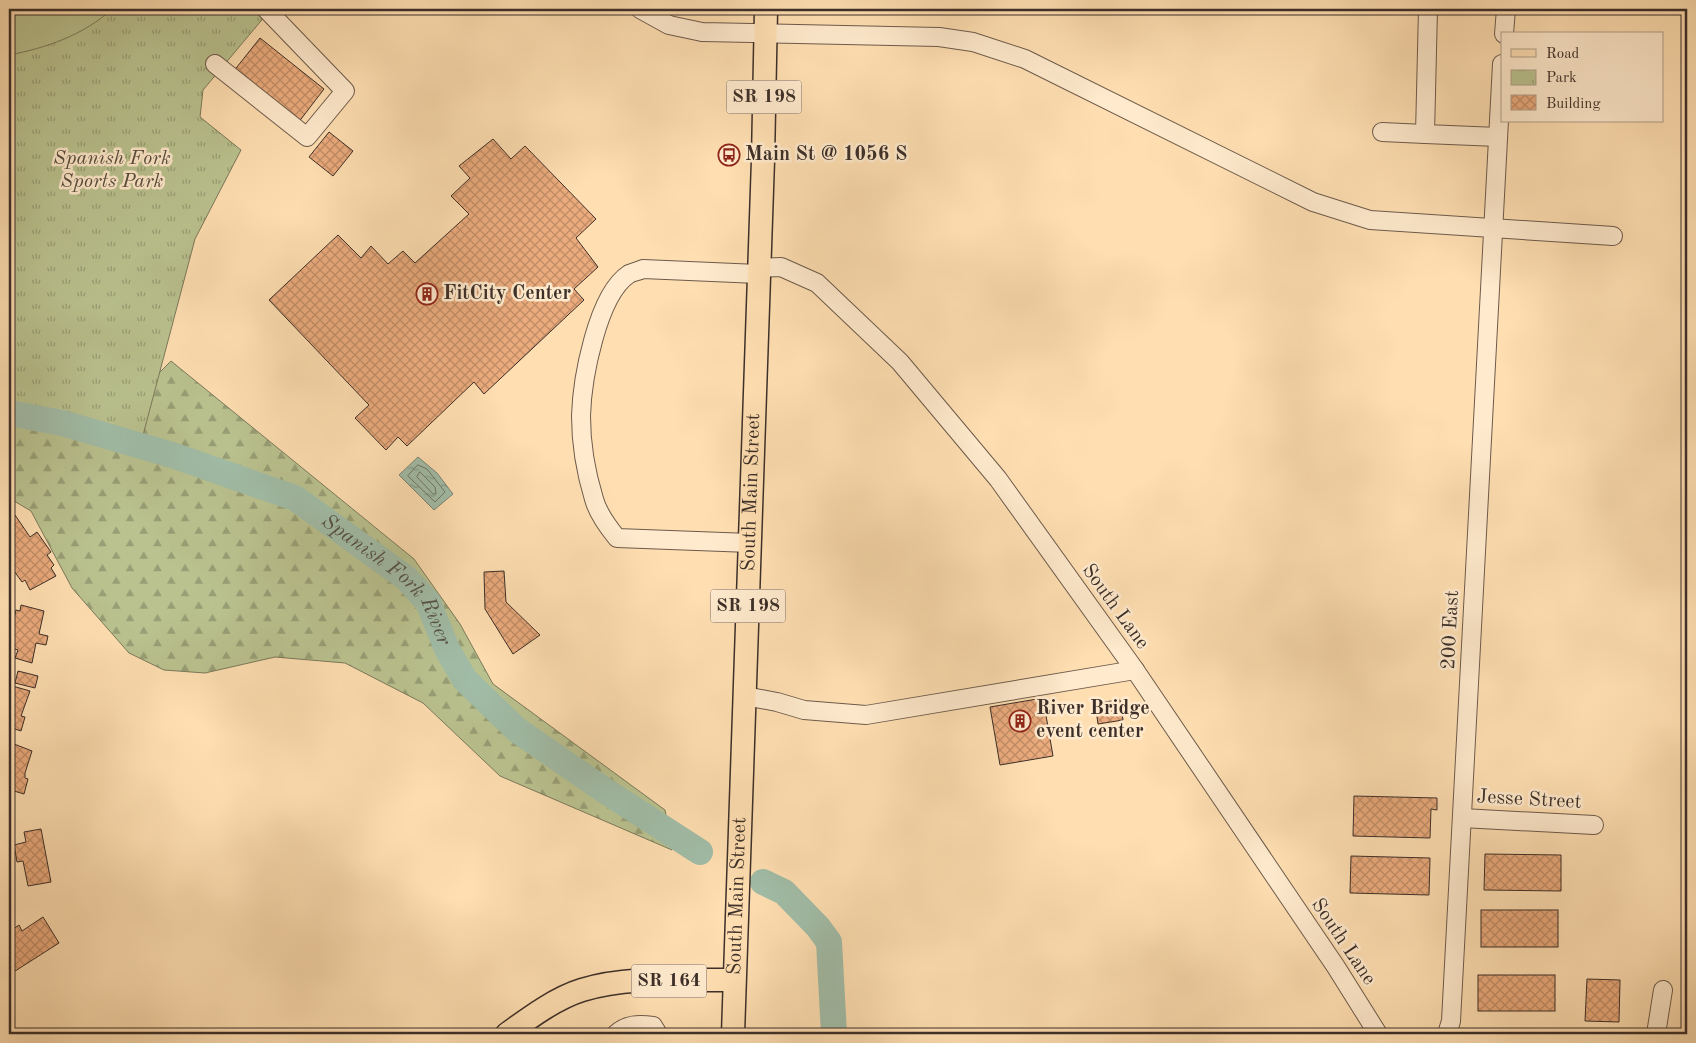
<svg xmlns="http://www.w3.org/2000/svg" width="1696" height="1043" font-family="'Old Standard TT',serif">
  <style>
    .forest { fill: url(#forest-firs); stroke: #7b795c }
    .park { fill: url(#park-tufts); stroke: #7b795c }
    .pitch { fill: #bac390; stroke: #7b795c }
    .water { fill: url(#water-ripples); stroke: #798475 }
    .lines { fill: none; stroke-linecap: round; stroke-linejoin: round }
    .shore { stroke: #6e7668; stroke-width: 1 }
    .river { stroke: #a1bda8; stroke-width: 26 }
    .building { fill: url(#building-cross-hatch); stroke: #3c2f29 }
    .minor-casing { stroke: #6d5b4b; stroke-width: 20 }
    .major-casing { stroke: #3c2f29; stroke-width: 25 }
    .minor { stroke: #ffeacd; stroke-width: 18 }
    .major { stroke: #ffdfb2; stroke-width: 22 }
    .labels { text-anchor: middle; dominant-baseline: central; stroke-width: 5; stroke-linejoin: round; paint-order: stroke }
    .shield { fill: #ffeacd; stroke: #76675a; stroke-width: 1 }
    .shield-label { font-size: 19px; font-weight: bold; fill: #3c2f29 }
    .poi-label { font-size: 20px; font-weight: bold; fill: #3c2f29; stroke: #ffeacd; text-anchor: start }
    .park-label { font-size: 20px; font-style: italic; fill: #554d3e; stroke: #ffeacd }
    .street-label { font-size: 20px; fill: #3c2f29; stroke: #ffeacd }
    .water-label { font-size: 21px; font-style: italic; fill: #555249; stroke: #ffeacd }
  </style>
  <defs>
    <pattern id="forest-firs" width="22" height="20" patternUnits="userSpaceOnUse" patternTransform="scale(1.25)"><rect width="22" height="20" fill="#bac390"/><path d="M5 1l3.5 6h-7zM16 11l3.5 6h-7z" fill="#989f76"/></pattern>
    <pattern id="park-tufts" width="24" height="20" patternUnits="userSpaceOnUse" patternTransform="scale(1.25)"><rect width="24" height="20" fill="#bac390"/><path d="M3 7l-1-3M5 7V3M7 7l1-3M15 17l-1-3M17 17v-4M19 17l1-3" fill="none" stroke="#989f76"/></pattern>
    <pattern id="water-ripples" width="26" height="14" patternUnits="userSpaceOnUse" patternTransform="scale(1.25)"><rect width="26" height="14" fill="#a1bda8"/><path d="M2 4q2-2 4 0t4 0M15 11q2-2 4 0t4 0" fill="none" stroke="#849a89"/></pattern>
    <pattern id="building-cross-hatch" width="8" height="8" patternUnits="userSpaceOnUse" patternTransform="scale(1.25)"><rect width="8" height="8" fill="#ebab7d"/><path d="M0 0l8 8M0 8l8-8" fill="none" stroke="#c08c66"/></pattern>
  </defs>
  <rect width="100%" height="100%" fill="#ffdfb2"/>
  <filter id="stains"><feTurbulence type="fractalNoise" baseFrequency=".004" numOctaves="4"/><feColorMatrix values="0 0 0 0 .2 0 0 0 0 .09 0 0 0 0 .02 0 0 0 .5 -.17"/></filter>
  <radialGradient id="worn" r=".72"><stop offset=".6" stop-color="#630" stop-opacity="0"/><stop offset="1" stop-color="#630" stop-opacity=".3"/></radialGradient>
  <polygon class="forest" points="9,339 155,377 171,361 414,559 460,624 493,684 665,810 672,850 500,776 423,703 345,663 275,657 205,673 164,670 129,653 72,588 31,511 9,498"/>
  <polygon class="park" points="9,9 271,9 203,90 200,117 241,150 195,239 142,439 69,412 9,405"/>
  <path class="pitch" d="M9 9H112C84 35 46 48 9 55Z"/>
  <polygon class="water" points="418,457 437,473 453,494 434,510 399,475"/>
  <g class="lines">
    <g class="shore">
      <polygon points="418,465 427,469 445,492 435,502 408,476"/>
      <polygon points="420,472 435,487 436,494 433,494 417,477"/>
    </g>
    <g class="river">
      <path id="s1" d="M9 413 62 423 172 455 295 498 406 578 428 602 447 649 465 680 517 730 604 790 700 852"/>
      <polyline points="763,882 784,892 818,927 829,942 834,1034"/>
    </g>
  </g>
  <g class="building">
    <polygon points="260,38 324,89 298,123 233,72"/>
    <polygon points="329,132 353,151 333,176 309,157"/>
    <polygon points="493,139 511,159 525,146 596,219 576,238 598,267 574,289 584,300 484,394 474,382 407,446 398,437 386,450 355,418 369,405 269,300 338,235 361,258 371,246 388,264 403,251 415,263 469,214 451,196 470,178 459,166"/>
    <polygon points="15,515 30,537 37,532 51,552 47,555 54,565 51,568 56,576 30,590 25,580 22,582 9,564 9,542 11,541 9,538 9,519"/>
    <polygon points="504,571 506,602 540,635 513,654 485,609 484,572"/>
    <polygon points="21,605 44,611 39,634 48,636 46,645 36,643 32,663 15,658 18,650 9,647 9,629 11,630 16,610 20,611"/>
    <polygon points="18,671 38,676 35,688 15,683"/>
    <polygon points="9,685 30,691 21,716 25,717 21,731 9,727"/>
    <polygon points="1043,698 1053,756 1000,765 990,707"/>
    <polygon points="1120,700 1123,720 1098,724 1095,703"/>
    <polygon points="9,742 32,751 25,773 25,778 28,779 24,794 14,791 12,800 9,799"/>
    <polygon points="1354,796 1437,798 1437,810 1431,809 1430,838 1353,836"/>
    <polygon points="41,829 51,882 28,886 23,861 17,862 14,845 26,842 24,832"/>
    <polygon points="1485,854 1561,855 1561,891 1484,890"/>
    <polygon points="1351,856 1430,858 1429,895 1350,893"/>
    <rect x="1481" y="910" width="77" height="37"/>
    <polygon points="43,917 59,943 12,973 9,969 9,955 12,953 9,948 9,932 19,925 22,931"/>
    <rect x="1478" y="975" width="77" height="36"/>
    <polygon points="1587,979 1620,980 1619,1022 1585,1021"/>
    <polygon points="1588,1029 1616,1030 1616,1034 1588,1034"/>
    <polygon points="1475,1030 1552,1032 1552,1034 1475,1034"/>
  </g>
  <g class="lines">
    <g class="minor-casing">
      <g id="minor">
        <polyline points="640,9 669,25 702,32 939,37 973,42 1025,59 1313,202 1370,220 1613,236"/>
        <polyline points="1428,9 1425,134 1498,137"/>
        <polyline points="1504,34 1506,9"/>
        <polyline points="215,64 307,137 345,91 266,9"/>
        <polyline points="1382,132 1425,134"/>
        <polyline points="758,268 781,267 817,283 900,362 998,479 1135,670 1336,967 1378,1034"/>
        <path d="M750 543 617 538C608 527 598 514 594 499 586 473 581 443 581 416 582 380 597 295 629 274 633 272 639 271 643 269L758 274"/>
        <polyline points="745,696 777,702 804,710 866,715 1135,670"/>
        <polyline points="1462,818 1594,825"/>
        <path d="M616 1034C627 1024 639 1024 653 1026L658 1034"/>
        <polyline points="1447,1034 1451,1021 1502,64"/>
        <polyline points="1656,1034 1663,990"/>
      </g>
    </g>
    <g class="major-casing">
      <g id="major">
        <path d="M507 1034C529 1018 556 998 582 990 631 975 684 981 734 980"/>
        <path id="s2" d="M733 1034 763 160 766 9"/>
      </g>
    </g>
    <use href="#minor" class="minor"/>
    <use href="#major" class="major"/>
  </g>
  <defs>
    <g id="bus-ring" transform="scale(1.125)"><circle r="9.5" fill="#ffeacd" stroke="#8f2418" stroke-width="1.5"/><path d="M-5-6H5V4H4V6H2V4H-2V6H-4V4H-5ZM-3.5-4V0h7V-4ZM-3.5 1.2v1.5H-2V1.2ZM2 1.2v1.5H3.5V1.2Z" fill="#8f2418"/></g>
    <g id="building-ring" transform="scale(1.125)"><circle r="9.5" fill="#ffeacd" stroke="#8f2418" stroke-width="1.5"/><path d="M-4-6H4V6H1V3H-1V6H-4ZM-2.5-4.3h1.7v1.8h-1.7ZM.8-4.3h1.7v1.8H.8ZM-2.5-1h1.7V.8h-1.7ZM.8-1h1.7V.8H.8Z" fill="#8f2418"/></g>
  </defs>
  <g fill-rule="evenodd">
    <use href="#bus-ring" x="729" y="155"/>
    <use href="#building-ring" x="427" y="294"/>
    <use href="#building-ring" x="1020" y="721"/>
  </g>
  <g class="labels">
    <g class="shield">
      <rect x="726.5" y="80.5" width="75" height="33" rx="4"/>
      <rect x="710.5" y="589.5" width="75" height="33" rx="4"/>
      <rect x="631.5" y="964.5" width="75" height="33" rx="4"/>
    </g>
    <g class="shield-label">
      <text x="764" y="97">SR 198</text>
      <text x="748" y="606">SR 198</text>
      <text x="669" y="981">SR 164</text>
    </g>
    <g class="poi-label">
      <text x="745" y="155">Main St @ 1056 S</text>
      <text x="443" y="294">FitCity Center</text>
      <text x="1036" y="709">River Bridge<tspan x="1036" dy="23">event center</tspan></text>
    </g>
    <g class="park-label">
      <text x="112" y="159">Spanish Fork<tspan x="112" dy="23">Sports Park</tspan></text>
    </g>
    <g class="street-label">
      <text stroke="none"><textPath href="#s2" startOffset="542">South Main Street</textPath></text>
      <text transform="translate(1115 607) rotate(54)">South Lane</text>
      <text transform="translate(1451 630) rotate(-87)">200 East</text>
      <text transform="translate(1529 800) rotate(3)">Jesse Street</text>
      <text stroke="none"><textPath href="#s2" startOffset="138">South Main Street</textPath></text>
      <text transform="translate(1343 942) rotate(56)">South Lane</text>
    </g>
    <g class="water-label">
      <text stroke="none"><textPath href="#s1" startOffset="424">Spanish Fork River</textPath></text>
    </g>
  </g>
  <rect width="1696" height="1043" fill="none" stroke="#ffdfb2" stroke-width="30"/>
  <rect x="10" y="10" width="1676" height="1023" fill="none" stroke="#3c2f29" stroke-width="2.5"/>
  <rect x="15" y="15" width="1666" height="1013" fill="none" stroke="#3c2f29"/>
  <rect x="1501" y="32" width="162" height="90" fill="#ffeacd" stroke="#b19f8b"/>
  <rect x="1511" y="49" width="25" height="8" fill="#ffdfb2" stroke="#b19f8b"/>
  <text x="1546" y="58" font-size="15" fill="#3c2f29">Road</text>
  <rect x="1511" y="70" width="25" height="15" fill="url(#park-tufts)" stroke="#b19f8b"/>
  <text x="1546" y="82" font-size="15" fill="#3c2f29">Park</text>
  <rect x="1511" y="95" width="25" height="15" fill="url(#building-cross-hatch)" stroke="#b19f8b"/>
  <text x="1546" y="108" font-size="15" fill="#3c2f29">Building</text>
  <rect width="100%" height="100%" filter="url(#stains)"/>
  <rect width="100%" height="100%" fill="url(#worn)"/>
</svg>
